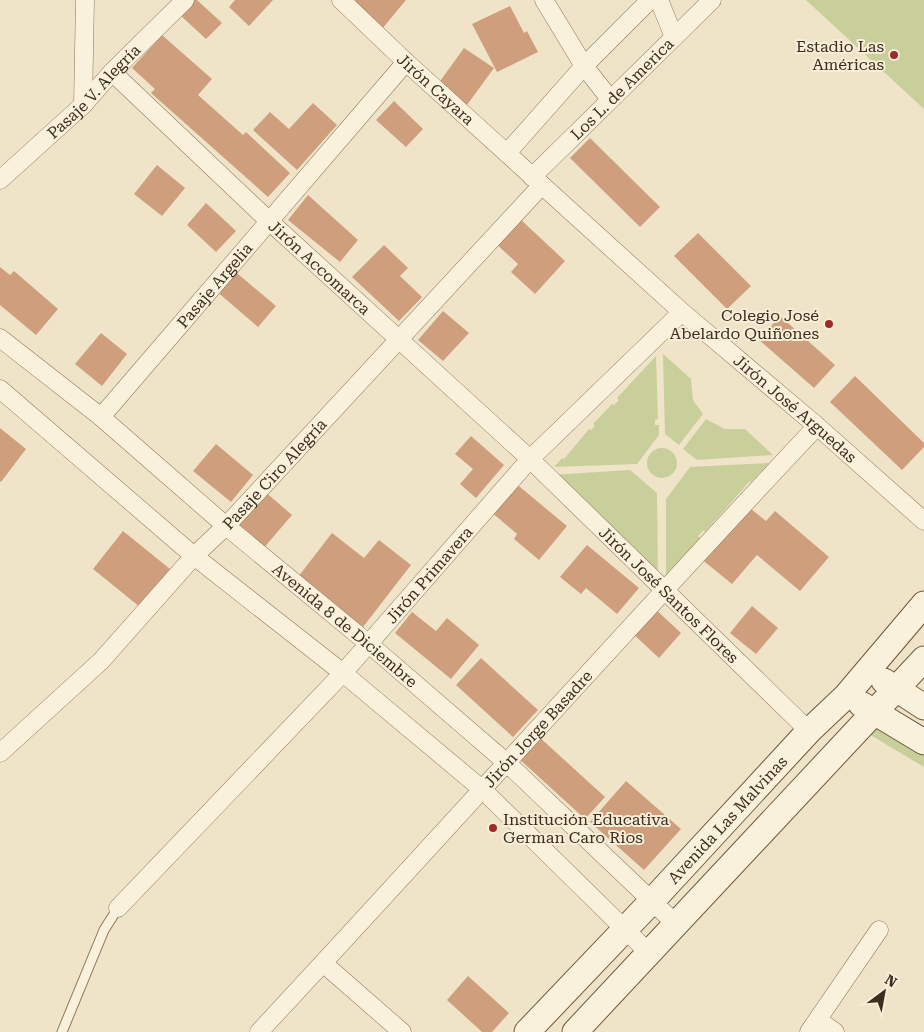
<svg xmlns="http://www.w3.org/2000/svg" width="924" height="1032" font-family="'Roboto Serif',serif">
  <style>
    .green { fill: #c9cf9b }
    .building { fill: #cf9f7d }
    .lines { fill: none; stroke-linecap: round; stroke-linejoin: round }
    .lane-casing { stroke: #8d765c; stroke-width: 11 }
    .street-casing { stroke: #8d765c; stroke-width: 19 }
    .secondary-casing { stroke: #6f573f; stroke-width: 27 }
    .lane { stroke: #faf1dc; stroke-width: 9 }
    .street { stroke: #faf1dc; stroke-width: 18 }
    .secondary { stroke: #faf1dc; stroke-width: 25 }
    .poi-dot { fill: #9e2a2b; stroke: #f7eed8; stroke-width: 2 }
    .labels { text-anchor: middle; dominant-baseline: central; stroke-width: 4; stroke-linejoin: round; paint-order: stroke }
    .poi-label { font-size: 16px; fill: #3d2e20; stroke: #f7eed8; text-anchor: end }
    .street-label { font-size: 16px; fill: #3d2e20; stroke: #f7eed8 }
  </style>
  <rect width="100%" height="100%" fill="#f0e4c8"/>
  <g class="green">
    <polygon points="806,0 924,0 924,109"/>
    <polygon points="663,354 691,379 693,400 703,414 679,445 665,434"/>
    <polygon points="656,356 658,419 655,420 655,425 659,425 659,435 637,464 554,467 562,458 564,459 589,429 591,430 595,426 593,424 612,404 614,405 619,400 617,398"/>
    <polygon points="706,419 725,429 745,429 773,455 697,460 683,449"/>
    <circle cx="662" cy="463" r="15"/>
    <polygon points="769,463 751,482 750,481 705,532 704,530 698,536 700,538 666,575 666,499 690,467"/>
    <polygon points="630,470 657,493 658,574 550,475"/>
    <polygon points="860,718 924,753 924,767 857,727"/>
  </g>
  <g class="building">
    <polygon points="193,0 197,0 222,23 206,39 180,15"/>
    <polygon points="235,0 273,0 249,26 229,7"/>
    <polygon points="356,0 406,0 382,29 352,4"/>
    <polygon points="510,6 524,33 527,31 538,52 497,72 472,24"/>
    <polygon points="162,35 212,79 198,95 243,135 246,132 290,173 268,197 151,93 155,89 132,68"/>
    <polygon points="464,48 494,68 467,105 438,84"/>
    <polygon points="394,101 423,129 406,147 376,120"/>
    <polygon points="313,103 337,125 297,170 253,130 270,112 289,129"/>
    <polygon points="590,138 660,207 640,227 570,158"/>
    <polygon points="157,165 185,188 162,216 134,194"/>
    <polygon points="308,195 358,240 340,262 288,220"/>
    <polygon points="206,203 236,231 216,252 187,225"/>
    <polygon points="519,218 565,261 535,294 511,272 518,264 495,243"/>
    <polygon points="698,233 751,286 727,309 674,256"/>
    <polygon points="384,245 408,268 400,276 422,297 399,321 352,277"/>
    <polygon points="0,267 10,275 14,271 58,309 36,335 0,305"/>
    <polygon points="232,269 276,306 258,327 215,290"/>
    <polygon points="443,311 469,333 443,361 418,340"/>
    <polygon points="780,316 835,365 814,388 759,340"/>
    <polygon points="101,333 127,354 102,386 75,364"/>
    <polygon points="855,376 924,443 924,447 902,470 830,402"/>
    <polygon points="0,428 26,449 1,482 0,481"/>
    <polygon points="471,436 504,465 476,498 460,484 473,469 455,454"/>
    <polygon points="216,444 253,475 231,502 193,471"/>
    <polygon points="514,482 567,526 539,560 514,539 517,534 490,511"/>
    <polygon points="263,490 292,515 262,550 233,525"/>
    <polygon points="745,504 766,521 775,511 829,557 800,591 757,555 732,584 700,558"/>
    <polygon points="123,531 170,569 140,607 93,569"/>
    <polygon points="332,533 364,558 379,540 411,565 363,627 298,577"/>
    <polygon points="587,545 639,588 617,614 586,588 581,594 560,577"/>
    <polygon points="752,606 778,628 756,654 730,633"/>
    <polygon points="653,607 681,633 659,658 631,632"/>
    <polygon points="412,612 436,631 447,618 479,645 451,679 395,633"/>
    <polygon points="481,658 538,710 513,737 456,685"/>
    <polygon points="537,735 605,797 585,819 517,757"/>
    <polygon points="626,781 681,829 644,870 590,822"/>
    <polygon points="468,976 509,1013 492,1032 482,1032 447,1000"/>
  </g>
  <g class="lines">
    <g class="lane-casing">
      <polyline id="lane" points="62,1032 104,930 118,908"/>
    </g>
    <g class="street-casing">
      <g id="street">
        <path id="s1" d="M341 0 406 62 682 312 817 426 924 521"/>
        <polyline points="544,0 584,66 610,99"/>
        <polyline points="659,0 674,37"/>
        <path id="s2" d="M112 72 268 220 530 459 809 731"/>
        <polyline points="83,105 85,0"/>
        <polyline points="507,153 584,66 650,0"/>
        <path id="s3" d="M532 177 712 0"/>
        <path id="s4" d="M0 180 83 105 112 72 185 0"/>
        <path id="s5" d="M0 338 101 417 226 526 369 644 507 763 677 925"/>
        <polyline points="0,389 194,556 343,673 483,790 649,953"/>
        <path id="s6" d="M101 417 406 62"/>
        <path id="s7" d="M0 753 101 661 194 556 226 526 542 185"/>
        <path id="s8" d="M118 908 343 673 530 459 682 312"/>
        <polyline points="323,963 402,1032"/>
        <polyline points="818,1020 835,1032"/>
        <path id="s9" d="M259 1032C446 831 629 626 817 426"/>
        <polyline points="809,1032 879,930"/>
      </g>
    </g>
    <g class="secondary-casing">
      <g id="secondary">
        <polyline points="884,681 924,707"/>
        <polyline points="861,704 924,742"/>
        <path id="s10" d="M527 1032 652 901 809 731 846 696 924 604"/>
        <polyline points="575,1032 924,659"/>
      </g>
    </g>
    <use href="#lane" class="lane"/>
    <use href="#street" class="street"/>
    <use href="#secondary" class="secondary"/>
  </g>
  <g class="poi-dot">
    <circle cx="894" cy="55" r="5"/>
    <circle cx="829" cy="324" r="5"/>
    <circle cx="493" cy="828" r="5"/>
  </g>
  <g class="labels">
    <g class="poi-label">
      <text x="884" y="46">Estadio Las<tspan x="884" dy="18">Américas</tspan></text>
      <text x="819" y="315">Colegio José<tspan x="819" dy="18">Abelardo Quiñones</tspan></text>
      <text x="503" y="819" text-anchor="start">Institución Educativa<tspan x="503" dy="18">German Caro Rios</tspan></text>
    </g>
    <g class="street-label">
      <text stroke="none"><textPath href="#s1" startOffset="130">Jirón Cayara</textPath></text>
      <text stroke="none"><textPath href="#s3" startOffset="126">Los L. de America</textPath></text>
      <text stroke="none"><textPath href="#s4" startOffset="129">Pasaje V. Alegría</textPath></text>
      <text stroke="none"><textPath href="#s2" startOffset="285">Jirón Accomarca</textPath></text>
      <text stroke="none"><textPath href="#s6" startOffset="174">Pasaje Argelia</textPath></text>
      <text stroke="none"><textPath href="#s1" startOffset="611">Jirón José Arguedas</textPath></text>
      <text stroke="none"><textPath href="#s7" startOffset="392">Pasaje Ciro Alegría</textPath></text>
      <text stroke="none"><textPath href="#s8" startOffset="456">Jirón Primavera</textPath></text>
      <text stroke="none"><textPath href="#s2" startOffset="764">Jirón José Santos Flores</textPath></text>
      <text stroke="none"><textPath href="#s5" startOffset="449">Avenida 8 de Diciembre</textPath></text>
      <text stroke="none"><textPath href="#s9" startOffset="412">Jirón Jorge Basadre</textPath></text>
      <text stroke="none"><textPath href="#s10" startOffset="292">Avenida Las Malvinas</textPath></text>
    </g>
  </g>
  <g transform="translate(884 992) rotate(32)" stroke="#f7eed8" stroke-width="4" paint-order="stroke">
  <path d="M0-4L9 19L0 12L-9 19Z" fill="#3d2e20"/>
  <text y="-8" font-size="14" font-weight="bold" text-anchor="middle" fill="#3d2e20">N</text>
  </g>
</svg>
